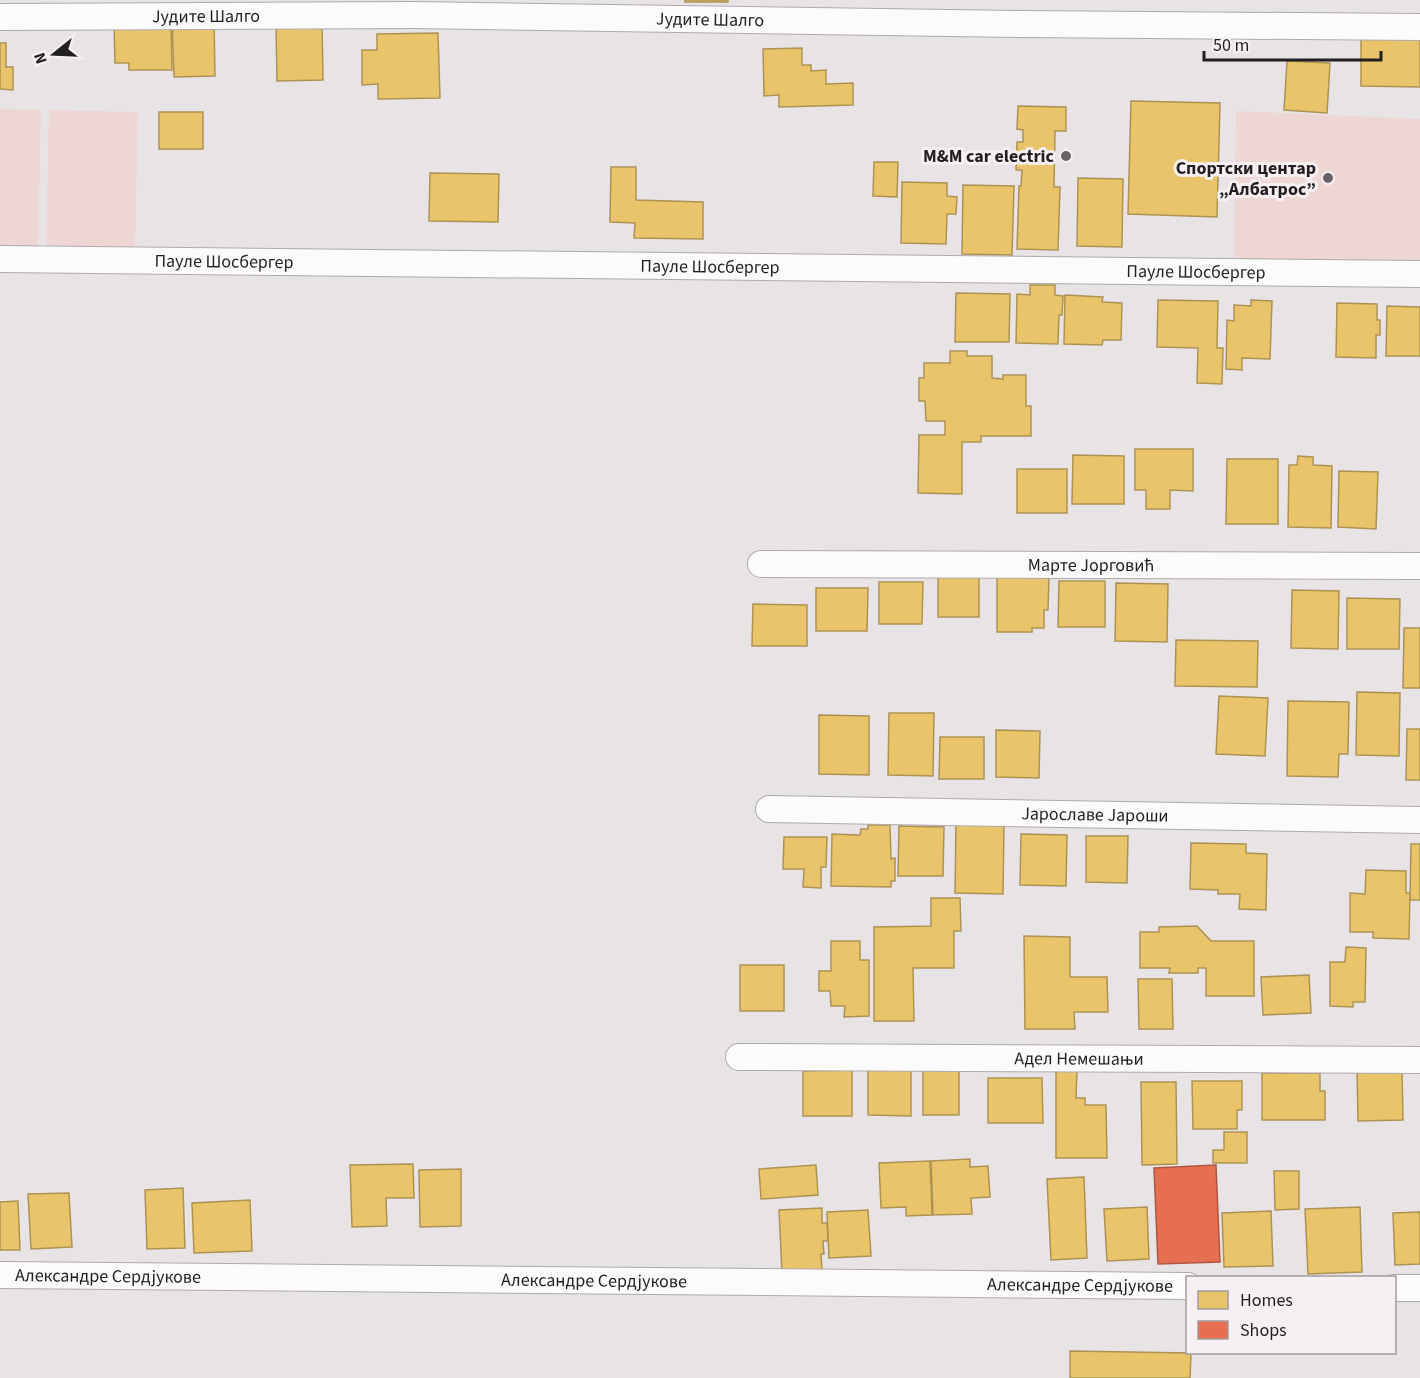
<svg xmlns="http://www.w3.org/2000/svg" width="1420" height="1378" font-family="'Source Sans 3',sans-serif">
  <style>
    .green { fill: #edd6d4 }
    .homes { fill: #e9c46a; stroke: #ad9254; stroke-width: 1.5 }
    .shops { fill: #e76f51; stroke: #ac5742; stroke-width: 1.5 }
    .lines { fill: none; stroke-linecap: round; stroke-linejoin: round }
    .minor-casing { stroke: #adaaac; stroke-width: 28 }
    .minor { stroke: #fcfbfb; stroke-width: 26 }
    .poi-dot { fill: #676465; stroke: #f6f0f3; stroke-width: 2 }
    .labels { text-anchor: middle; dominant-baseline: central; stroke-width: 6; stroke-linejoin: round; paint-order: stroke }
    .street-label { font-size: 18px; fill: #211f20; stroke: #f6f0f3 }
    .poi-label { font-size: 18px; font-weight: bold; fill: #211f20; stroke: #f6f0f3; text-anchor: end }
  </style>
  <rect width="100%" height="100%" fill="#e8e4e6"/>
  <g class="green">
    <polygon points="0,109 41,110 38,247 0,246"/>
    <polygon points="49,110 138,112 135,249 46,247"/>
    <polygon points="1236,111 1420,119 1420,260 1234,261"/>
  </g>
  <g class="homes">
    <rect x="685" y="0" width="43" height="2"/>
    <polygon points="172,19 214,19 215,76 174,77"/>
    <polygon points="322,20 323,80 277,81 276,21"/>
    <polygon points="171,23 172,70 129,70 129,63 115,63 114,24"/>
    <polygon points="438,33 440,98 378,99 378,84 362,85 362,50 377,50 377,34"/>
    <polygon points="1361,35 1420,36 1420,87 1361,86"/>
    <polygon points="0,43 6,43 6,67 13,67 13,90 0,89"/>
    <polygon points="802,48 802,65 811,65 811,71 826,70 826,84 853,83 853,105 779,107 779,95 764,96 763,49"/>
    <polygon points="1287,61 1330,63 1327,113 1284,110"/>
    <polygon points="1131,101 1220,103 1217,217 1128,214"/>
    <polygon points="1018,106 1066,107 1066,131 1055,131 1054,187 1060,187 1058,250 1017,249 1019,186 1021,186 1022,170 1016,170 1017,142 1023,142 1023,130 1017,129"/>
    <rect x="159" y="112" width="44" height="37"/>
    <polygon points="874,162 898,162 897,197 873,196"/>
    <polygon points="611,167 636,167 636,200 703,202 703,239 634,238 635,223 610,222"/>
    <polygon points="430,173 499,174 498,222 429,221"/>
    <polygon points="1078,178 1123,179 1122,247 1077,246"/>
    <polygon points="902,182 947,183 947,196 957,197 956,214 947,214 946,244 901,243"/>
    <polygon points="963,185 1014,186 1012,255 962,254"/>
    <polygon points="1030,285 1055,285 1055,295 1063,296 1062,315 1059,315 1058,344 1016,343 1017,294 1030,295"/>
    <polygon points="956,293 1010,294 1009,342 955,342"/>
    <polygon points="1065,295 1103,297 1102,302 1122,303 1121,340 1103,340 1102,345 1064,344"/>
    <polygon points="1158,300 1218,301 1217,348 1223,348 1222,384 1197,383 1198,348 1157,347"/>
    <polygon points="1251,300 1272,301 1270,359 1242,358 1242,370 1226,369 1227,320 1234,321 1234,305 1251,306"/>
    <polygon points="1337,303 1377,304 1377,320 1380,320 1380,335 1376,335 1376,358 1336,357"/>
    <polygon points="1387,306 1420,307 1420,356 1386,356"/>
    <polygon points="950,351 967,351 967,356 992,356 992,378 1003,379 1003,375 1026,375 1026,406 1031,406 1031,436 981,436 981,442 962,442 962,494 918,493 919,435 945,435 945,421 926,421 925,401 919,401 919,378 924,378 924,363 950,363"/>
    <polygon points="1135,449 1193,449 1193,491 1170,490 1170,509 1146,509 1146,490 1135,490"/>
    <polygon points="1073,455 1124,456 1124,504 1072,504"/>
    <polygon points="1298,456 1313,457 1313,465 1332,466 1331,528 1288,527 1289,465 1297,465"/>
    <polygon points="1227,459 1278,459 1278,524 1226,524"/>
    <rect x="1017" y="469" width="50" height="44"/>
    <polygon points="1339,471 1378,472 1376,529 1338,527"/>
    <rect x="938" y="569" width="41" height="48"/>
    <polygon points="997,576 1049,577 1048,610 1044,610 1044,628 1032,628 1032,632 997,632"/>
    <polygon points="1059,581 1105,581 1105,627 1058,627"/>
    <polygon points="879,582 923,582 922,624 879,624"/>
    <polygon points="1116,583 1168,584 1167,642 1115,641"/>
    <polygon points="816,588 868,588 867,631 816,631"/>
    <polygon points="1292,590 1339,591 1338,649 1291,648"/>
    <polygon points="1347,598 1400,599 1399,649 1347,649"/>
    <polygon points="753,604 807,605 807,646 752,646"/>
    <polygon points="1404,628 1420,628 1420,688 1403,688"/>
    <polygon points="1176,640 1258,641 1257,687 1175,686"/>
    <polygon points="1357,692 1400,693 1399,756 1356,755"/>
    <polygon points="1219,696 1268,698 1265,756 1216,754"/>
    <polygon points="1288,701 1349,702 1348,754 1339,754 1338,777 1287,776"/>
    <polygon points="889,713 934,713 933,776 888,775"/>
    <polygon points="819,715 869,716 869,775 819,774"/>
    <polygon points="1407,729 1420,729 1420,780 1406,780"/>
    <polygon points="996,730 1040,731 1039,778 996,777"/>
    <polygon points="940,737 984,737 984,779 939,779"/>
    <polygon points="956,823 1004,824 1003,894 955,893"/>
    <polygon points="868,825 890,825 891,859 895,858 895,881 891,881 891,887 831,886 832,834 860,835 861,829 868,829"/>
    <polygon points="899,826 944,827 943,876 898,876"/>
    <polygon points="1021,834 1067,835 1066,886 1020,885"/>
    <polygon points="1086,836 1128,836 1127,883 1086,882"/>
    <polygon points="784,837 827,837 826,867 821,867 821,888 803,887 804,869 783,869"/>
    <polygon points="1191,843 1246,844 1246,853 1267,854 1266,910 1239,909 1240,894 1218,894 1218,890 1190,889"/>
    <polygon points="1411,844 1420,844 1420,900 1410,900"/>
    <polygon points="1366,870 1406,871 1406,893 1410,893 1409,939 1373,938 1373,932 1350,932 1350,893 1365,894"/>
    <polygon points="931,898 960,898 961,931 954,931 954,968 913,968 914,1021 874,1021 874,927 931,926"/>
    <polygon points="1197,926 1211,941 1254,941 1254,996 1206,996 1206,968 1198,968 1198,973 1169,973 1170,968 1140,968 1140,932 1159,932 1159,927"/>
    <polygon points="1024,936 1070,937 1070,977 1107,977 1108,1012 1074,1012 1075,1029 1025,1029"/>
    <polygon points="831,941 860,941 860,960 869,960 869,1016 844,1017 845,1006 831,1006 830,991 819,991 819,971 831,971"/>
    <polygon points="1346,947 1366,948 1365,1002 1353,1002 1353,1007 1330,1006 1330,962 1345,962"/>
    <rect x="740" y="965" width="44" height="46"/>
    <polygon points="1309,975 1311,1013 1263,1015 1261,977"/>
    <polygon points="1138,979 1172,979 1173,1029 1139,1029"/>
    <polygon points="1056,1069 1077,1069 1076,1098 1085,1098 1085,1105 1106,1105 1107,1158 1056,1158"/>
    <polygon points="1357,1069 1402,1069 1403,1120 1358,1121"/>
    <polygon points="852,1070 852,1116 803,1116 803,1071"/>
    <polygon points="868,1070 911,1070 911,1116 868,1115"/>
    <rect x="923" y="1070" width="36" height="45"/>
    <polygon points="1262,1073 1320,1073 1320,1091 1325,1091 1325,1120 1262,1120"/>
    <polygon points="988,1078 1042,1078 1043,1123 988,1123"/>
    <polygon points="1192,1081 1242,1081 1242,1110 1237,1110 1237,1129 1193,1129"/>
    <polygon points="1141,1082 1176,1082 1177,1164 1142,1165"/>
    <polygon points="1224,1132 1247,1132 1247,1163 1213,1163 1213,1150 1224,1150"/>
    <polygon points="970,1159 970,1167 988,1166 990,1197 971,1198 972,1214 933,1215 931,1161"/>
    <polygon points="930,1161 932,1215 906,1216 906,1207 881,1208 879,1163"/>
    <polygon points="413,1164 414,1198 386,1198 387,1226 352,1227 350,1165"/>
    <polygon points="816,1165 818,1195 761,1199 759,1169"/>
    <polygon points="461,1169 461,1226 420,1227 419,1170"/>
    <polygon points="1274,1171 1299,1171 1299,1209 1275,1210"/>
    <polygon points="1084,1177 1087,1258 1051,1260 1047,1179"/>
    <polygon points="183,1188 185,1248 147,1249 145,1190"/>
    <polygon points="69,1193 72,1247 31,1249 28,1194"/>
    <polygon points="250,1200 252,1251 194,1253 192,1203"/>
    <polygon points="18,1201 20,1250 0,1250 0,1202"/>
    <polygon points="1147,1207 1149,1259 1107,1261 1104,1209"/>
    <polygon points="1360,1207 1362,1272 1308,1274 1305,1209"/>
    <polygon points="822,1208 822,1223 827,1223 828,1241 823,1241 824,1254 821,1254 822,1272 782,1273 779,1210"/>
    <polygon points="868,1210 871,1256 829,1258 827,1212"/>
    <polygon points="1271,1211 1273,1266 1224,1267 1222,1213"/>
    <polygon points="1420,1212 1420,1264 1395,1265 1393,1213"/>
    <polygon points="1070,1351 1191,1353 1190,1378 1070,1378"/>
  </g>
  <polygon class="shops" points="1216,1165 1220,1262 1158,1264 1154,1168"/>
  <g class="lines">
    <g class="minor-casing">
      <g id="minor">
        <path id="s1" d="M0 17 413 15 1022 24 1420 27"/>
        <path id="s2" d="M0 259 1420 274"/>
        <path id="s3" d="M761 564 1420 566"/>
        <path id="s4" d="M769 809 1420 820"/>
        <path id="s5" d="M739 1057 1420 1060"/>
        <path id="s6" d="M0 1275 1188 1286"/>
        <polyline points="1394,1288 1420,1288"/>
      </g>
    </g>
    <use href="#minor" class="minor"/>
  </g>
  <g class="poi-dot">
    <circle cx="1066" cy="156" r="6"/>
    <circle cx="1328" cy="178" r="6"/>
  </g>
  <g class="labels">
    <g class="street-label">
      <text stroke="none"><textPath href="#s1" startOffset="206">Јудите Шалго</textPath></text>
      <text stroke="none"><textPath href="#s1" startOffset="710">Јудите Шалго</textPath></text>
      <text stroke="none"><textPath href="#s2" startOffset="224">Пауле Шосбергер</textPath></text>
      <text stroke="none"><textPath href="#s2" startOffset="710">Пауле Шосбергер</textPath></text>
      <text stroke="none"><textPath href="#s2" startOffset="1196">Пауле Шосбергер</textPath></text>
      <text stroke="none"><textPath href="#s3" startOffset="330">Марте Јорговић</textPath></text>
      <text stroke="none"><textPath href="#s4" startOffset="326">Јарославе Јароши</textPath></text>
      <text stroke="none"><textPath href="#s5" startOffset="340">Адел Немешањи</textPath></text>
      <text stroke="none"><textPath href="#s6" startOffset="108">Александре Сердјукове</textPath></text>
      <text stroke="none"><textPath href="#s6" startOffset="594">Александре Сердјукове</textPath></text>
      <text stroke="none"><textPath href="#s6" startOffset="1080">Александре Сердјукове</textPath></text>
    </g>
    <g class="poi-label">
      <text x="1054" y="156">M&amp;M car electric</text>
      <text x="1316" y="168">Спортски центар<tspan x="1316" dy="21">„Албатрос”</tspan></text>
    </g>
  </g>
  <rect x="1186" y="1276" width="210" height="78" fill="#f6f0f3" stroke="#a19c9f" stroke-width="1.5"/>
  <rect x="1198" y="1291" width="30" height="18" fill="#e9c46a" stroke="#a19c9f" stroke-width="1.5"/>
  <text x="1240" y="1306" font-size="18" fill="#211f20">Homes</text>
  <rect x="1198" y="1321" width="30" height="18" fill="#e76f51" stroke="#a19c9f" stroke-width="1.5"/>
  <text x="1240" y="1336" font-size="18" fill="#211f20">Shops</text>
  <g transform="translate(54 54) rotate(252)" stroke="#f6f0f3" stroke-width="4.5" paint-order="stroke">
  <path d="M0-4.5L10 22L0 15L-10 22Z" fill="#211f20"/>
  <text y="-9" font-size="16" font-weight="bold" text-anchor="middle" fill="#211f20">N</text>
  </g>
  <path d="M1204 51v9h177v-9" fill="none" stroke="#211f20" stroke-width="3"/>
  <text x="1213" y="51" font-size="18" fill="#211f20" stroke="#f6f0f3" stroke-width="4.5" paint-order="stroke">50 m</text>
</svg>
